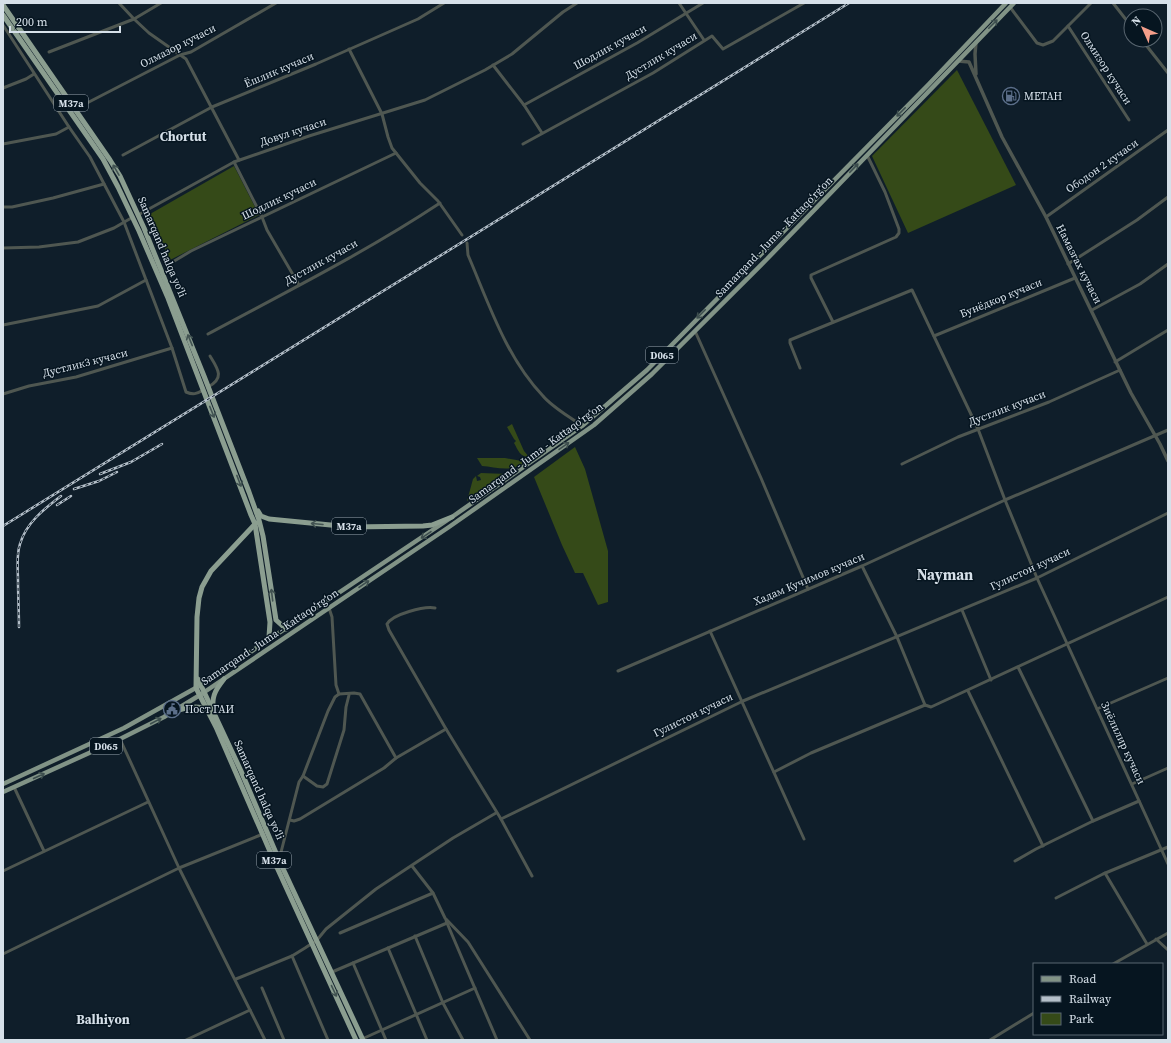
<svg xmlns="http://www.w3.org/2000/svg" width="1171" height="1043" font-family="'Source Serif 4',serif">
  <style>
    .green { fill: #354a18 }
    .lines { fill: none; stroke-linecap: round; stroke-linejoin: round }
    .minor { stroke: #4f5751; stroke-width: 3 }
    .tertiary { stroke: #4f5751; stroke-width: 3.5 }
    .primary { stroke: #819386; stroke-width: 4.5 }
    .trunk { stroke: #8b9e90; stroke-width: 5 }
    .rail-casing { stroke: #b4bfc9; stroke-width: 2.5 }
    .rail { stroke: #061520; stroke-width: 1; stroke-dasharray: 3; stroke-linecap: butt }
    .oneway { stroke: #3d4e4e }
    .oneway2 { stroke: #425352 }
    .labels { text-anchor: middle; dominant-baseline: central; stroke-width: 3; stroke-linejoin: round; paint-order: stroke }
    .shield { fill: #061520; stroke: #98a3ad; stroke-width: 1 }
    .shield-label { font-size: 10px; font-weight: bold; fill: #d6e0e9 }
    .street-label { font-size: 11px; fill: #d6e0e9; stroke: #061520 }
    .poi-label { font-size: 11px; fill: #d6e0e9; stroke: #061520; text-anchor: start }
    .quarter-label { font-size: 13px; font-weight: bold; fill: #d6e0e9; stroke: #061520 }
    .district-label { font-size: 15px; font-weight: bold; fill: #d6e0e9; stroke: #061520 }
  </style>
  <rect width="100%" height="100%" fill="#0f1e2a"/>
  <g class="green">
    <polygon points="957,70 1016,185 908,233 872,156"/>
    <polygon points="234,166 259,215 170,260 150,214"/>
    <path d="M512 424 524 451 529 457C520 457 518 450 514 443L516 441 514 439 507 427Z"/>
    <polygon points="575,447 585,469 608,551 608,602 598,605 583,573 575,573 562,545 534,477"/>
    <path d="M477 458H505L522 461V464C512 472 494 467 482 466Z"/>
    <polygon points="481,473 507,474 467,501 473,479 476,476 477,481 481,480 480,477 477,476"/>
  </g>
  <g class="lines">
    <g class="minor">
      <polyline points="119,3 134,19 149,33 186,59 239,160"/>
      <polyline points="679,3 704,40"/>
      <polyline points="1113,3 1131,26"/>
      <polyline points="1010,7 1037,43 1043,45 1053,41 1091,3"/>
      <path d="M3 25 69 127 90 157 124 222 172 348 186 392C193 395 197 394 203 390"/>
      <polyline points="1068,26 1129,120"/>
      <polyline points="1142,40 1168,73"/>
      <polyline points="349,49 382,114 388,137 392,148 420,183 438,201 462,235"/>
      <polyline points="49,52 134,19 161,3"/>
      <polyline points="493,65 524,105 542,133"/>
      <polyline points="3,88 26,79 34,74"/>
      <polyline points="87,103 180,55 191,52 276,3"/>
      <polyline points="524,105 637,43 703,3"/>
      <polyline points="3,144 56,134 69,127"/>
      <polyline points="523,144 653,73 712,36 723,49 804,3"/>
      <polyline points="123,155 212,107 316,64 418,19 444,3"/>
      <polyline points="234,162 262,217 267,230 299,285"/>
      <polyline points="3,207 12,207 53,198 104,184"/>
      <polyline points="138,215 234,162 309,136 425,100 485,70 512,54 563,12 577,3"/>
      <polyline points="1046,217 1168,130"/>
      <path d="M467 243 468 255C489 304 506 357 543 396 552 407 570 417 582 426"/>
      <polyline points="3,248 39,247 78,242 114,228 133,217"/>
      <polyline points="171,263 191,251 396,153"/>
      <polyline points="1068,264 1137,220 1168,197"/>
      <polyline points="1092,310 1140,284 1168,264"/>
      <polyline points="833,322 811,278 811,275 896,237 899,233 899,229 885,192 867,155"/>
      <polyline points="3,325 98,306 146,280"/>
      <polyline points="695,331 761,478 808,589"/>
      <path d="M208 334C286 292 366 252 440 203"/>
      <polyline points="934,336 1075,278"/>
      <polyline points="1115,362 1168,330"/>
      <polyline points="800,368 790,343 790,340 912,290 978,429 1005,500 1037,578 1168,864"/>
      <path d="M208 387C225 378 218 369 210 356"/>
      <polyline points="3,394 29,386 76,377 172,348"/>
      <polyline points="902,464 958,437 1049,402 1120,370"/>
      <polyline points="862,566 897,637 925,705"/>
      <polyline points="329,608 332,617 336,685 339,694 354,693 360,694 396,758"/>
      <path d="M435 608C424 606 393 614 387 624L389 630 446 729 501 819 532 876"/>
      <polyline points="962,610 991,680"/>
      <polyline points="710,631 804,839"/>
      <polyline points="618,671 862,566 1005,500 1168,430"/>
      <polyline points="968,691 1043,846"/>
      <polyline points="925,705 931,707 1168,597"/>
      <polyline points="1097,709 1168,678"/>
      <polyline points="120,739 179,868 265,1040"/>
      <polyline points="774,772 811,753 925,705"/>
      <polyline points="303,776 317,786 323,787 327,784 344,730 346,707 349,695"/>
      <polyline points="1132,784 1168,768"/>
      <polyline points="14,787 44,851"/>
      <polyline points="501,819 743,701 1037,578 1168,513"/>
      <polyline points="290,820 294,821 300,819 384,768 396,758 446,729"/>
      <polyline points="1093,821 1139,801"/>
      <polyline points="279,860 299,782 303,776 328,711 335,697 339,694"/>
      <polyline points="1015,861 1036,849 1093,821 1018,667"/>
      <polyline points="412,866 433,893 445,918 468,942 530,1040"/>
      <polyline points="3,871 148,802"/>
      <polyline points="1105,873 1147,944"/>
      <polyline points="1056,898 1103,874 1168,847"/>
      <polyline points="447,923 497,1040"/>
      <polyline points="340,933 433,893"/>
      <polyline points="415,936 443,1003 463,1040"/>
      <polyline points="1156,939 1168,950"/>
      <polyline points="388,948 427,1040"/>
      <polyline points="3,954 179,868 263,834"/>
      <polyline points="292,956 328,1040"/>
      <polyline points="353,963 386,1040"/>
      <polyline points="1113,964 1168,933"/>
      <polyline points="332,972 447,923 446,920"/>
      <polyline points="236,979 292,956 305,948 317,940 326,929 376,889 453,838 496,813"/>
      <polyline points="262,988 284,1040"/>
      <polyline points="362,1039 475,988"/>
      <polyline points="186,1040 250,1010"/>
      <polyline points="990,1040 1034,1013"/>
    </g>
    <g class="tertiary">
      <polyline points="958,61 969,62 1002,137 1046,217 1131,393 1160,444 1168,461"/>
      <polyline points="976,74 975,54 976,42"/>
    </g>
    <g class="primary">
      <polyline points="3,784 124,728 201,685 452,517 582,426 647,370 929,84 1006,3"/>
      <polyline points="3,792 120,739 164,717 200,695 449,527 594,425 652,374 767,259 1014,3"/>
    </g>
    <g class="trunk">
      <polyline points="3,5 110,160 120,176 144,228 204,376 249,492 259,520 263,536 276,620 286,629"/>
      <polyline points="3,15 103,159 118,187 139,231 168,298 251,515 255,524 270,622 269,637 265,643"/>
      <polyline points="258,511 261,516 269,519 351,527 423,526 432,525 452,517"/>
      <polyline points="256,523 211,571 202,587 199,598 197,617 196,688 216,727 275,863 356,1040"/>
      <polyline points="198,679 241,771 279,860 363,1040"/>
      <path d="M213 706C212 695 217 688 224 679"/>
      <path d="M172 712C183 709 198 703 207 711"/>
    </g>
    <g class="rail-casing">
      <g id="rail">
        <polyline points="100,474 131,462 162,444"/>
        <polyline points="74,489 99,481 117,472"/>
        <polyline points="57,505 71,496"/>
        <polyline points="3,526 849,3"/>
        <path d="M19 627C19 612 18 596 18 581 18 569 16 556 20 544 26 523 44 509 61 496"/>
      </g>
    </g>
    <use href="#rail" class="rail"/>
  </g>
  <defs><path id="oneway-shaft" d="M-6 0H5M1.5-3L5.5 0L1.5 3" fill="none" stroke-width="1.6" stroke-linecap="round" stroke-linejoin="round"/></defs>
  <g class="oneway">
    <use href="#oneway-shaft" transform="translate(993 24) rotate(-45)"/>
    <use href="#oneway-shaft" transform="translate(901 112) rotate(135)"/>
    <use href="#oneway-shaft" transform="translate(854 168) rotate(-46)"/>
    <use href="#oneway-shaft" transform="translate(701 314) rotate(135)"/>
    <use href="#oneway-shaft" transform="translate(564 446) rotate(-35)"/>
    <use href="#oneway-shaft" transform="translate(426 535) rotate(146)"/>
    <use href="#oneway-shaft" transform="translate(364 584) rotate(-34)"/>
    <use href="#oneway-shaft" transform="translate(156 721) rotate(-28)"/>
    <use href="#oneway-shaft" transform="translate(39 776) rotate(-24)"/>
  </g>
  <g class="oneway2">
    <use href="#oneway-shaft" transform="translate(116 170) rotate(-120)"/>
    <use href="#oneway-shaft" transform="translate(190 340) rotate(-112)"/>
    <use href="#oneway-shaft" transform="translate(212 412) rotate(68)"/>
    <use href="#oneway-shaft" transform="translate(239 481) rotate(69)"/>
    <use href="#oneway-shaft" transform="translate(317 524) rotate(-175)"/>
    <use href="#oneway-shaft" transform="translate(272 595) rotate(-97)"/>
    <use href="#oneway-shaft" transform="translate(334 991) rotate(65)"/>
  </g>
  <defs>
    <g id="fuel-ring" transform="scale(0.9)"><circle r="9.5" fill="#061520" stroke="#5c6f8a" stroke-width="1.5"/><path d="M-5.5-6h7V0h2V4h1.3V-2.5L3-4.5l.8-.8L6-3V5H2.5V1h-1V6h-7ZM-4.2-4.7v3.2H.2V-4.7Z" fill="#5c6f8a"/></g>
    <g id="civic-ring" transform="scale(0.9)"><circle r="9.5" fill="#061520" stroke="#5c6f8a" stroke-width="1.5"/><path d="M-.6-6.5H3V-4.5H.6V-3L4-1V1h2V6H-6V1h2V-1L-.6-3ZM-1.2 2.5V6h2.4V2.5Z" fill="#5c6f8a"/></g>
  </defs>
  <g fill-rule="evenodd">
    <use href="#fuel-ring" x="1011" y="96"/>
    <use href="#civic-ring" x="172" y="709"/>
  </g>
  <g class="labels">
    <g class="shield">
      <rect x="54" y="95" width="34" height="16" rx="3"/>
      <rect x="646" y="347" width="32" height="16" rx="3"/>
      <rect x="332" y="518" width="34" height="16" rx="3"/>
      <rect x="90" y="738" width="32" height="16" rx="3"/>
      <rect x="257" y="852" width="34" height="16" rx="3"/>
    </g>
    <g class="shield-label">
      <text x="71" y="103">M37a</text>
      <text x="662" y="355">D065</text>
      <text x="349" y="526">M37a</text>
      <text x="106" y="746">D065</text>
      <text x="274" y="860">M37a</text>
    </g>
    <g class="street-label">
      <text transform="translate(178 46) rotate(-27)">Олмазор кучаси</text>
      <text transform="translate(610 47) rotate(-29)">Шодлик кучаси</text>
      <text transform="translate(661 56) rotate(-31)">Дустлик кучаси</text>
      <text transform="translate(1106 68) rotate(57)">Олмизор кучаси</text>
      <text transform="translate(279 70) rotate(-23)">Ёшлик кучаси</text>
      <text transform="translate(293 132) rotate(-18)">Довул кучаси</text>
      <text transform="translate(1102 166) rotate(-35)">Ободон 2 кучаси</text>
      <text transform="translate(279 199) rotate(-26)">Шодлик кучаси</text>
      <text transform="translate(774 237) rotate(-46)">Samarqand - Juma - Kattaqo‘rg‘on</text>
      <text transform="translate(162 247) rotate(67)">Samarqand halqa yoʻli</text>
      <text transform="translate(321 262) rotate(-29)">Дустлик кучаси</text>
      <text transform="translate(1079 264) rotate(63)">Намазгах кучаси</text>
      <text transform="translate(1001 298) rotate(-22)">Бунёдкор кучаси</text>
      <text transform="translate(85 363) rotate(-14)">Дустлик3 кучаси</text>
      <text transform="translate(1007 408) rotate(-21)">Дустлик кучаси</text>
      <text transform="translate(536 453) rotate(-36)">Samarqand - Juma - Kattaqo‘rg‘on</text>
      <text transform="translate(1030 569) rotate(-25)">Гулистон кучаси</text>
      <text transform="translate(809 579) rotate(-23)">Хадам Кучимов кучаси</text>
      <text transform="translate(270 637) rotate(-34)">Samarqand - Juma - Kattaqo‘rg‘on</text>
      <text transform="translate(693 715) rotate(-26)">Гулистон кучаси</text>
      <text transform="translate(1123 743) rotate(65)">Зиёлилир кучаси</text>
      <text transform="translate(259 790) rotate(66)">Samarqand halqa yoʻli</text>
    </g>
    <g class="poi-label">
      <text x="1024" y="96">МЕТАН</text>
      <text x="185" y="709">Пост ГАИ</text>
    </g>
    <g class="quarter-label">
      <text x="183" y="136">Chortut</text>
      <text x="103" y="1019">Balhiyon</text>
    </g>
    <g class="district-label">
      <text x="945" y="574">Nayman</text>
    </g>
  </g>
  <rect width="1171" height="1043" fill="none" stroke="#d6e0e9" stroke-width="8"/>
  <rect x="1033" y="963" width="130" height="72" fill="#061520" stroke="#596670"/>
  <rect x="1041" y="976" width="20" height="6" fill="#819386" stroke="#596670"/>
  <text x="1069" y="983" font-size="12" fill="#d6e0e9">Road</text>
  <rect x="1041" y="996" width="20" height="6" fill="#b4bfc9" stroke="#596670"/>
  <text x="1069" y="1003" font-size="12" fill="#d6e0e9">Railway</text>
  <rect x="1041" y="1013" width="20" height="12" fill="#354a18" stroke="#596670"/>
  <text x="1069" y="1023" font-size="12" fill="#d6e0e9">Park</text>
  <g transform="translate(1143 28) rotate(315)"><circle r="19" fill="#061520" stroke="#596670"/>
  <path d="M0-3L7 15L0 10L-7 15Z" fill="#f49e8a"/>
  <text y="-6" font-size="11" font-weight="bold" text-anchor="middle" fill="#d6e0e9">N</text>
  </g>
  <path d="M10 26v6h110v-6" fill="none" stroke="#d6e0e9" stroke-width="2"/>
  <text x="16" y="26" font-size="12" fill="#d6e0e9" stroke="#061520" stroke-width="3" paint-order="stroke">200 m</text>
</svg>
